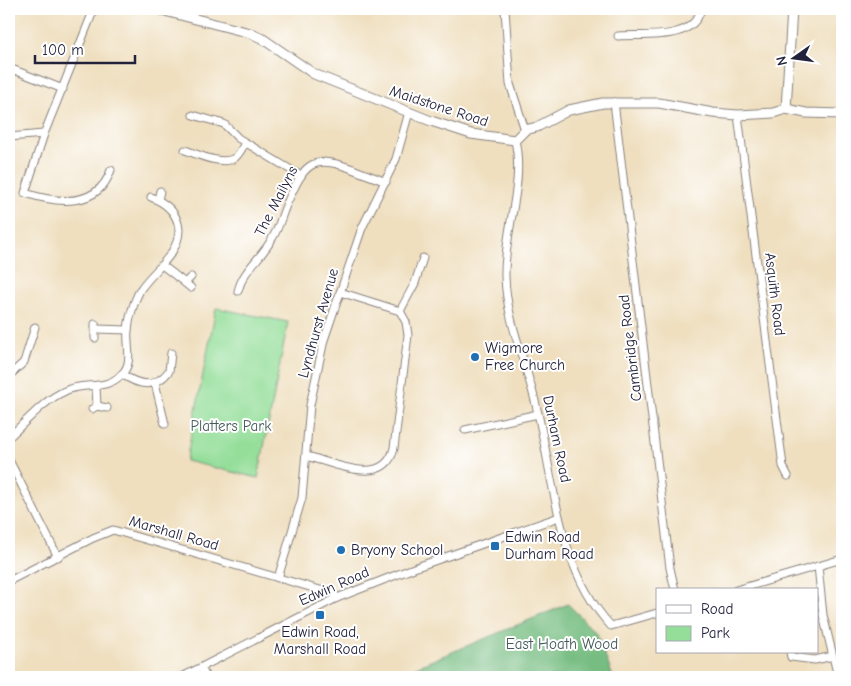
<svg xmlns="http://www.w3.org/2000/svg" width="851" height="686" font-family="'Comic Neue',sans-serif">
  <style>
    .green { fill: #94de9a; stroke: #5b806a }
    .forest { fill: #77bd82; stroke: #4c705e }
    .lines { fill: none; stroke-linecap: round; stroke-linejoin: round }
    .minor-casing { stroke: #88807d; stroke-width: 9 }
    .tertiary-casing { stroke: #88807d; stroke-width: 11 }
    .minor { stroke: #fff; stroke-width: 7 }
    .tertiary { stroke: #fff; stroke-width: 9 }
    .poi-dot { fill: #1f6fb2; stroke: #fff; stroke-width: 2 }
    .labels { text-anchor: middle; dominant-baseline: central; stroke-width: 4; stroke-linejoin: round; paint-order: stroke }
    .street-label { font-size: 15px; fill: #22223b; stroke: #fff }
    .poi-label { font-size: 15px; fill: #22223b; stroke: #fff; text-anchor: start }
    .park-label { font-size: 15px; fill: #445a58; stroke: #fff }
  </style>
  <rect width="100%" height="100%" fill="#fff"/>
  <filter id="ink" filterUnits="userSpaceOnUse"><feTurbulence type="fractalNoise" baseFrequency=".02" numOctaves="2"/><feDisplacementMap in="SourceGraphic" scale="10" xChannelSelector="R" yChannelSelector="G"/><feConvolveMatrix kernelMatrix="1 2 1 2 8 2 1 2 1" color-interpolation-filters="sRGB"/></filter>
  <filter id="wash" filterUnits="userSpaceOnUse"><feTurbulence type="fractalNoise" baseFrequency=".0096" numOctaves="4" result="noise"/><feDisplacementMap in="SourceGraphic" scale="20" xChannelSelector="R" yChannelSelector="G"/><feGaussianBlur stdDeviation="1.12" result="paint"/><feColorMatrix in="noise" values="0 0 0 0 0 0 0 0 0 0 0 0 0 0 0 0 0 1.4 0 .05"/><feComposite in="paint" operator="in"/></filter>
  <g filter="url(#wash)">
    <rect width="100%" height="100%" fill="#efdfbf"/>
    <polygon class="green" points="216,308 288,322 258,478 186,461"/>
    <polygon class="forest" points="568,604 596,632 613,677 392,677"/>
  </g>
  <g filter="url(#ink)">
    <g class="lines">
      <g class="minor-casing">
        <g id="minor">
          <path d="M94 9 44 134 25 193C56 203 98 209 111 170"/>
          <polyline points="505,9 510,84 525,130"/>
          <path d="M618 36C645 34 693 42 701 9"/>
          <polyline points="9,68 63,89"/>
          <polyline points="614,102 670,568 675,590"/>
          <polyline points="193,115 224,124 238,138 301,176"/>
          <polyline points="738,115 783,466 788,476"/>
          <polyline points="9,137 44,134"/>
          <path d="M515 140C525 185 504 230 505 276 506 317 524 358 534 397 554 472 555 566 611 626L657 613"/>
          <path d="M185 150C197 154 220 165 233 159 239 156 242 148 245 143"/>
          <polyline points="158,200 160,191"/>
          <polyline points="162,265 185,283"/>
          <polyline points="191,288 185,283 191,277"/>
          <path d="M238 291C243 269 263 257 273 237 280 226 282 213 288 201 304 166 310 154 350 168 362 173 374 177 386 182"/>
          <polyline points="400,311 415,283 423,258"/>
          <polyline points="95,324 95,338"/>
          <polyline points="97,329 128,330"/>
          <path d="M122 374C139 386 155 389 169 371L171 353"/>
          <polyline points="9,376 24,362 35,327"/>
          <polyline points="155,383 165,424"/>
          <polyline points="96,387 97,406"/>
          <polyline points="92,409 97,406 107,408"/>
          <polyline points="465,430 538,414"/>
          <path d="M9 437C26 422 44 400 65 391 84 381 105 392 122 374 134 362 126 345 128 330 129 318 134 301 140 290 152 271 179 255 179 230 178 213 166 203 151 197"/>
          <path d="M306 456C332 462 385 489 394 448L408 335 406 322 400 311 340 292"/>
          <polyline points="9,460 58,557"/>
          <polyline points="818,566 823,615 838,677"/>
          <polyline points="278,578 302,498 310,405 324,340 362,228 396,159 409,112"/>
          <polyline points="9,581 93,538 113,530 334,594 337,598"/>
          <polyline points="736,590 842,559"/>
          <polyline points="790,652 791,657 815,660 833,656"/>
          <polyline points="201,668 206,677"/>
          <polyline points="182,677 337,598 414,568 559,517"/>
        </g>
      </g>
      <g class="tertiary-casing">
        <g id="tertiary">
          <polyline points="157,9 250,33 263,39 314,74 431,121 471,134 515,140 525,130 537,127 569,110 603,103 659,103 713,113 738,115 773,113 786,109 806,113 842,114"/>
          <polyline points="786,109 792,9"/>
        </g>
      </g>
      <use href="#minor" class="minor"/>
      <use href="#tertiary" class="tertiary"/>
    </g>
  </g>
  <g class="poi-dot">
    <circle cx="475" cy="357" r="5"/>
    <rect x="490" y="541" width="10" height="10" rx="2.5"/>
    <circle cx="341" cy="550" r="5"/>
    <rect x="315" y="610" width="10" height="10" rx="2.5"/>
  </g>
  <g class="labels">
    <g class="street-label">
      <text transform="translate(439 106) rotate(18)">Maidstone Road</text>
      <text transform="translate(276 201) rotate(-63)">The Mailyns</text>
      <text transform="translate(775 294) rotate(83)">Asquith Road</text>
      <text transform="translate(318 323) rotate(-74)">Lyndhurst Avenue</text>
      <text transform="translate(630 348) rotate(-97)">Cambridge Road</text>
      <text transform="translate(557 439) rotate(78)">Durham Road</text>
      <text transform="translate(174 533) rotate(16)">Marshall Road</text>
      <text transform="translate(334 586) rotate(-24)">Edwin Road</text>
    </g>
    <g class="poi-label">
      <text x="485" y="348">Wigmore<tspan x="485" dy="17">Free Church</tspan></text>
      <text x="505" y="537">Edwin Road<tspan x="505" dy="17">Durham Road</tspan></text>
      <text x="351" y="550">Bryony School</text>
      <text x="320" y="632" text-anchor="middle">Edwin Road,<tspan x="320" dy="17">Marshall Road</tspan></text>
    </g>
    <g class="park-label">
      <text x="231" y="426">Platters Park</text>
      <text x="562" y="644">East Hoath Wood</text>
    </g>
  </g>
  <rect width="851" height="686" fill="none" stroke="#fff" stroke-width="30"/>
  <rect x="656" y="588" width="162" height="65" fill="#ffffff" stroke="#a7a7b1"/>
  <rect x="666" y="605" width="25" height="8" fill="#ffffff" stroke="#a7a7b1"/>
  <text x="701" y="614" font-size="15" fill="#22223b">Road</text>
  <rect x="666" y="626" width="25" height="15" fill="#94de9a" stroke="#a7a7b1"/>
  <text x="701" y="638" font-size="15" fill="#22223b">Park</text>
  <g transform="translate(794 58) rotate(256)" stroke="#ffffff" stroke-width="4" paint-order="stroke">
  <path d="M0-4L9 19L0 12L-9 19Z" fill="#22223b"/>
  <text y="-8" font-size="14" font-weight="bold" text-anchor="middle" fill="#22223b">N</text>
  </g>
  <path d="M35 55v8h100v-8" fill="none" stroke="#22223b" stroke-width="2.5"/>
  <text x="42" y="55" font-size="15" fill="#22223b" stroke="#ffffff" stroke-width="4" paint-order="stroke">100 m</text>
</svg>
